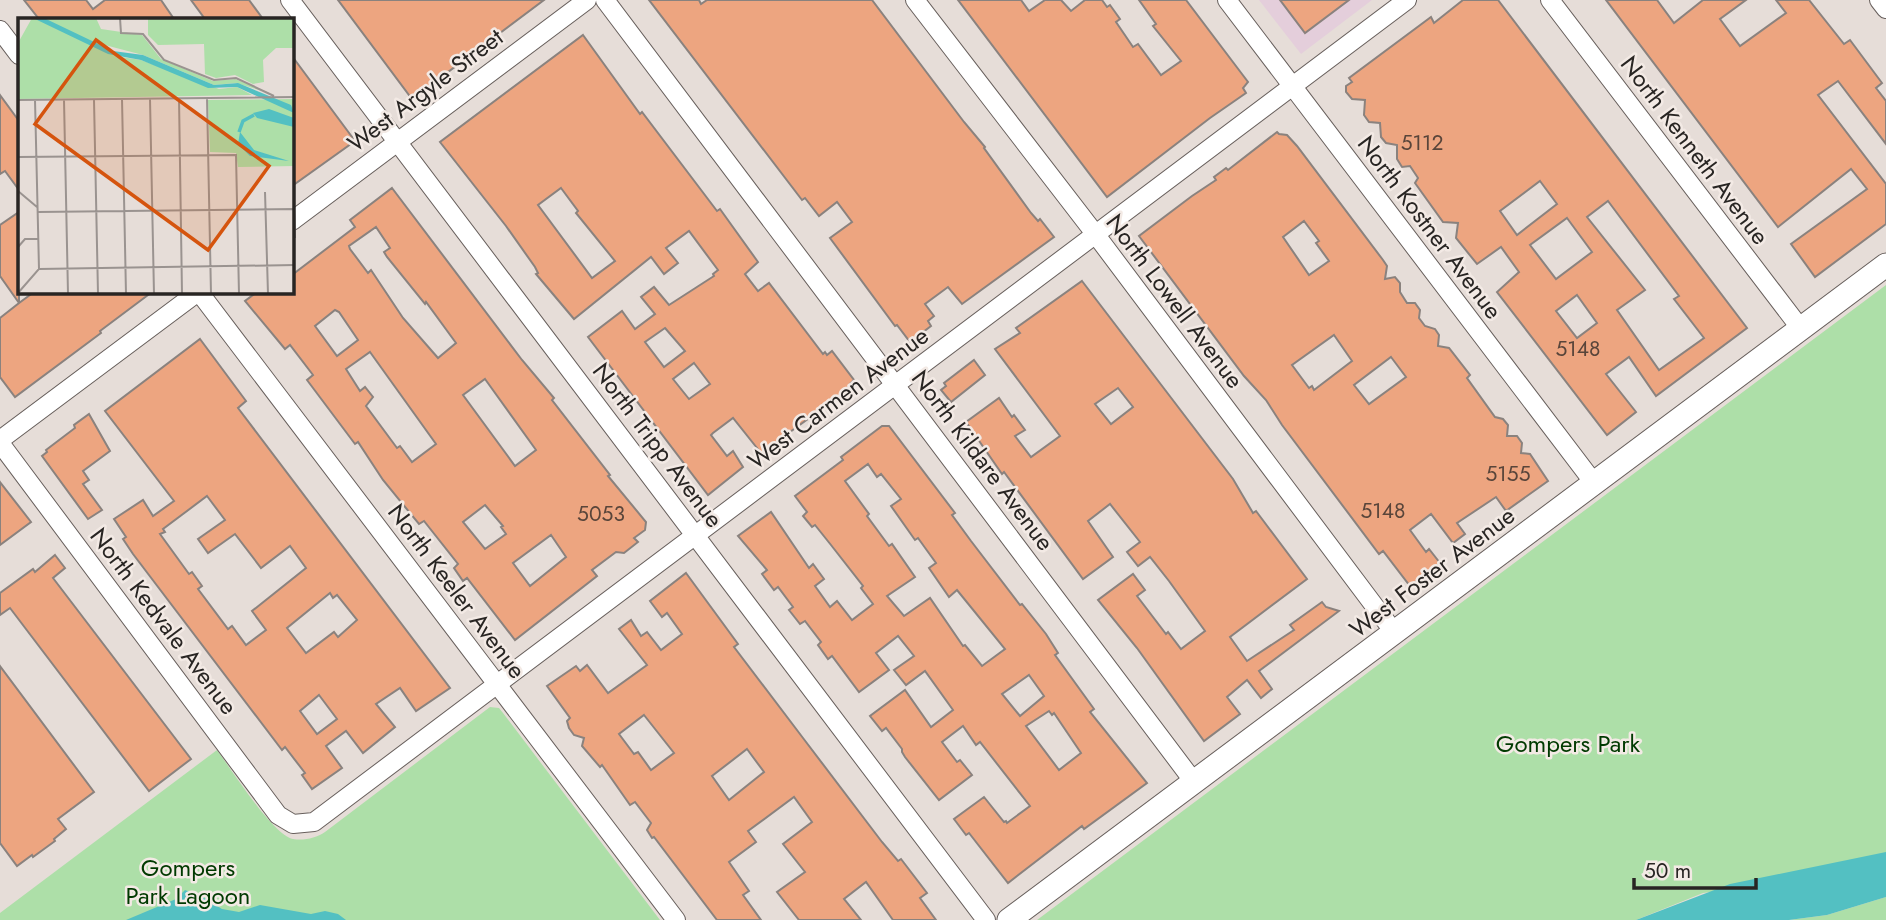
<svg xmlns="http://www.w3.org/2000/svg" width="1886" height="920" font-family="Jost,sans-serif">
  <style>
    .education { fill: #e4cedb }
    .green { fill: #addfa8 }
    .water { fill: #53c0c2 }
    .building { fill: #eda580; stroke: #8a827e; stroke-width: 2; fill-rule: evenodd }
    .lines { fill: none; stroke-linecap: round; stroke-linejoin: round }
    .minor-casing { stroke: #675f5c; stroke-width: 20 }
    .major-casing { stroke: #675f5c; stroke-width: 25 }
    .minor { stroke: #fff; stroke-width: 18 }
    .major { stroke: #fff; stroke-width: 23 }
    .labels { text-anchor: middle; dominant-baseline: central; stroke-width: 5; stroke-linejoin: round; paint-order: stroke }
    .number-label { font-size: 21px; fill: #59453a }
    .street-label { font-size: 24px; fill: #282523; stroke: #f3eae5 }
    .park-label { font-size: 24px; fill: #003a00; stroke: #f3eae5 }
    .inset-river { fill: none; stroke: #53c0c2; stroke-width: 3.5 }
    .inset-road { fill: none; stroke: #9a9390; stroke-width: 2 }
    .view { fill: #d5540e; fill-opacity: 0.15; stroke: #d5540e; stroke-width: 3.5 }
    .inset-edge { fill: none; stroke: #282523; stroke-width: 3.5 }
  </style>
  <rect width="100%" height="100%" fill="#e6ddd8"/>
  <polygon class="education" points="1259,0 1372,0 1301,54"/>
  <g class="green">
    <polygon points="1886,285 1886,868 1703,893 1636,920 1037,920"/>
    <path d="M490 707 499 708 503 713 660 920H0V913L217 750C232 770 271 833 293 839 304 841 316 838 325 832Z"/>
    <polygon points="1886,897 1886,920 1789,920 1827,915"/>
  </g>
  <g class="water">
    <polygon points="1886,852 1886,897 1827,915 1789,920 1636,920 1730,884"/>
    <polygon points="185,890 201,896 222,909 239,912 260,905 311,914 325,911 338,914 346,920 126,920 176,899"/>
  </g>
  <g class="building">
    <polygon points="24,0 86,0 93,9 105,0 161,0 174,19 39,19"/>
    <polygon points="191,0 249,0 263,19 205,19"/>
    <polygon points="338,0 544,0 412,99"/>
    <polygon points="649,0 699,0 701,4 707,0 872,0 964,122 985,147 984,148 1031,213 1038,221 1040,219 1054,237 962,304 948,287 925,304 934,316 928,321 931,326 910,342 897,325 895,326 830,238 852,222 837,202 819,216 805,198 802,200"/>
    <polygon points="958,0 1021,0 1029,11 1045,0 1061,0 1071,11 1085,0 1102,0 1107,7 1110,5 1120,19 1116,22 1133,47 1138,44 1161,75 1181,61 1153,26 1156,24 1139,0 1186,0 1242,74 1248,82 1243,88 1246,93 1210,118 1107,197"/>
    <polygon points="1280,0 1349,0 1305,33"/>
    <path d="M1463 0H1498L1747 328 1656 396 1629 357 1606 374 1636 412 1607 435 1497 292 1519 272 1501 247 1477 264 1456 238 1458 223 1443 222 1415 183 1418 178 1410 166 1402 167 1397 159V145L1386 143 1381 137 1380 123 1369 122 1364 115 1365 100 1352 99 1346 92V86L1352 82 1349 78 1431 17 1434 23ZM1540 181 1557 204 1517 235 1500 211ZM1608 201 1679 296 1674 299 1704 338 1659 370 1617 310 1645 290 1587 217ZM1567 218 1592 252 1556 279 1530 245ZM1577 295 1597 323 1577 338 1556 311Z"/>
    <polygon points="1606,0 1657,0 1674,23 1703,0 1746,0 1720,19 1740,46 1786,13 1776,0 1809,0 1844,44 1850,40 1882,83 1876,88 1886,101 1886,144 1838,81 1818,95 1886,184 1886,224 1815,277 1791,244 1867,189 1851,169 1778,227"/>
    <path d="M583 35 640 114 642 112 717 211 720 209 758 262 745 274 758 291 769 283 823 354 825 352 827 355 832 351 854 380 850 384 852 387 761 453 733 418 713 433 711 435 727 456 733 451 743 467 708 495 588 337 622 311 635 329 655 314 641 297 654 287 669 305 714 276 713 274 718 270 689 231 666 248 678 263 664 274 651 257 574 319 536 274 538 273 535 267 506 226 440 142ZM561 188 578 211 576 213 615 261 592 278 538 205ZM665 328 685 351 664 367 645 342ZM694 363 710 384 689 399 673 379Z"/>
    <polygon points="292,56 355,141 292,186"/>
    <polygon points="0,95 19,121 19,190 5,171 0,174"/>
    <path d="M1277 132 1279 134 1287 135 1297 146 1383 260 1387 266 1385 279 1395 277 1400 283V292L1407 303H1415L1420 310 1419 318 1425 326 1435 329 1439 335 1438 346 1449 348 1470 375 1467 378 1495 417 1503 419 1508 425 1507 436H1517L1522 443 1521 453 1530 454 1548 481 1506 511 1496 497 1457 523 1465 534 1453 543 1431 514 1410 530 1426 552 1429 549 1440 563 1410 586 1383 551 1379 554 1282 425 1266 400 1244 376 1139 236 1192 196 1216 180 1214 177 1226 168 1228 170ZM1304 221 1319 241 1316 243 1329 261 1309 275 1283 237ZM1334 335 1352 361 1314 390 1312 386 1309 388 1292 365ZM1391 357 1406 377 1369 404 1354 385Z"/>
    <path d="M392 188 522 360 554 398 552 400 610 475 608 476 646 522 645 530 634 538 638 542 624 553 616 552 592 570 597 576 515 640 467 578 463 581 454 568 458 564 424 521 419 524 383 480 358 442 355 444 307 380 313 375 290 345 285 349 245 301 257 292H292V275L355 227 350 220ZM376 227 390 248 384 252 387 257 425 304 426 302 456 343 438 358 403 318 371 270 368 273 350 249 349 246ZM335 310 339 312 358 340 337 356 315 326ZM370 352 436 444 412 462 400 446 397 448 366 406 373 397 365 387 360 391 346 369ZM485 379 536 450 515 466 463 395ZM485 505 503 526 501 527 506 534 485 549 463 522ZM551 535 566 557 530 586 513 563Z"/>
    <polygon points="19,212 19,303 34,292 152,292 100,331 101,333 15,397 0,377 0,318 19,303 0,276 0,225"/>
    <path d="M1082 281 1233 479 1253 513 1256 511 1307 579 1230 637 1247 661 1294 630 1290 625 1322 602 1326 607 1339 611 1259 671 1272 689 1261 698 1247 680 1227 697 1240 714 1204 741 1137 648 1098 600 1133 574 1145 590 1137 596 1166 634 1168 632 1181 649 1205 631 1169 581 1150 557 1138 566 1127 552 1140 542 1110 504 1088 521 1113 557 1083 579 1004 472 1002 474 966 422 999 398 1012 417 1014 415 1025 430 1015 436 1031 457 1060 436 995 349 1020 333 1016 328ZM1118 388 1133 407 1111 424 1095 404Z"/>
    <path d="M200 339 246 401 238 408 450 688 416 711 400 688 376 704 395 727 363 753 346 731 326 746 342 768 312 789 302 775 305 773 285 747 282 750 133 554 123 539 126 537 114 519 143 500 153 516 174 501 105 411ZM207 496 225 520 198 539 208 553 235 534 261 568 290 546 306 568 252 611 266 630 246 645 232 626 228 629 198 589 202 586 192 572 189 574 160 534 165 532 163 529ZM330 593 333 598 337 595 357 620 338 637 334 632 306 653 287 628ZM319 695 337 719 317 734 300 711Z"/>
    <polygon points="974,360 985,375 951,402 941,390 946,386 944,383"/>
    <polygon points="89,414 110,451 83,471 89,480 83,484 102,510 88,519 42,456 47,452 46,450 75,428 74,425"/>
    <path d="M882 426H889L955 513 952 515 971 541 1020 605 1022 604 1046 634 1058 653 1055 655 1094 709 1090 712 1147 783 1084 829 1082 826 1008 883 969 833 966 835 954 819 984 797 1004 822 1006 821 1007 823 1030 806 980 742 976 745 963 726 942 742 957 762 960 760 972 775 939 800 905 757 902 752V749L886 728 882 731 870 716 905 690 931 727 953 710 925 671 906 685 894 670 914 656 898 636 876 653 889 670 859 692 832 656 828 659 818 645 821 642 805 621 800 624 789 610 793 607 778 587 774 590 762 574 767 570 738 536 771 512 809 568 813 564 824 579 815 586 830 607 837 601 852 620 873 604 861 588 863 586 831 545 815 525 812 527 803 516 807 512 795 496 843 460 841 457ZM868 464 877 477 881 474 901 499 891 506 915 540 918 538 936 563 929 568 949 597 957 590 1005 649 982 666 965 645 963 646 930 598 904 616 887 596 915 577 892 544 889 546 867 516 869 514 845 481ZM1029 675 1044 696 1020 716 1002 694ZM1049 711 1052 715 1054 713 1081 753 1059 770 1026 726Z"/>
    <polygon points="0,482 31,522 0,545"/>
    <polygon points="55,555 65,568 53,578 191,759 149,791 10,608 0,615 0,593 33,569 35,572"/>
    <path d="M686 573 738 644 734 647 803 738 882 842 898 861 901 859 927 893 920 898 936 920H893L866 882 844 899 861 920H799L777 892 805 872 783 844 812 822 794 797 748 831 756 842 729 862 749 891 743 895 761 920H717L654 837 652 838 647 830 651 823 635 802 630 805 602 765 600 767 582 746 584 738 574 735 569 728 567 721 570 718 547 686 576 666 580 671 587 665 608 693 647 665 619 629 631 620 641 636 647 632 661 650 682 634 667 613 662 617 650 601ZM644 715 674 753 651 770 638 752 634 754 619 734ZM747 749 764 772 729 800 712 776Z"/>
    <polygon points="0,666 94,792 58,819 66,829 54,839 55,841 33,857 32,855 17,866 0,843"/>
  </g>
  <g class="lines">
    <g class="minor-casing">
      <g id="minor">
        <polyline points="290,0 986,920"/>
        <polyline points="605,0 1194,782"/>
        <polyline points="915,0 1096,235 1394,632"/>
        <polyline points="1227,0 1594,483"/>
        <polyline points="1550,0 1801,329"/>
        <polyline points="1879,0 1886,9"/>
        <polyline points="0,30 19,55"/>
        <polyline points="292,221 587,0"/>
        <polyline points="199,292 676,920"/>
        <polyline points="0,440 198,292"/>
        <polyline points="0,443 278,815 293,824 314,822 1407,0"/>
      </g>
    </g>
    <g class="major-casing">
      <polyline id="major" points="1009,920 1886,265"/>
    </g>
    <use href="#minor" class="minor"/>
    <use href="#major" class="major"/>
  </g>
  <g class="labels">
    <g class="number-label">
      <text x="1422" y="143">5112</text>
      <text x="1578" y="349">5148</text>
      <text x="1508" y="474">5155</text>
      <text x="1383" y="511">5148</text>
      <text x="601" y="514">5053</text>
    </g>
    <g class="street-label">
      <text transform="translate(425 90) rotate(-37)">West Argyle Street</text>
      <text transform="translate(1695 150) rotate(53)">North Kenneth Avenue</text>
      <text transform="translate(1430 227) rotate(53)">North Kostner Avenue</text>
      <text transform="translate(1175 301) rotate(53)">North Lowell Avenue</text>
      <text transform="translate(838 398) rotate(-37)">West Carmen Avenue</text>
      <text transform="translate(658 445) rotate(53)">North Tripp Avenue</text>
      <text transform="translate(983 460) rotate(53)">North Kildare Avenue</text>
      <text transform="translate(1432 572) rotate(-37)">West Foster Avenue</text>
      <text transform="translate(457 591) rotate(53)">North Keeler Avenue</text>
      <text transform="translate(164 621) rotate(53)">North Kedvale Avenue</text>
    </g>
    <g class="park-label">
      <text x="1568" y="743">Gompers Park</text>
      <text x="188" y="867">Gompers<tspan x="188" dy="28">Park Lagoon</tspan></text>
    </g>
  </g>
  <g transform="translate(18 18)">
    <rect width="276" height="276" fill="#e6ddd8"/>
    <path d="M14 0H78L83 11 124 17 143 41 195 63 217 61 254 76 218 65 196 67 125 37 83 26 103 39 123 42 201 71 219 69 234 77 0 81V25ZM130 0H276V30H258L245 42 246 64 235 66 217 57 198 60 187 56 186 26 140 27 130 17ZM276 81V148L220 149 218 135 192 134 190 82Z" fill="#addfa8"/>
    <path d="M15 0H26L95 33 125 37 196 67 220 65 273 87 276 95 219 69 190 70 123 42 90 36ZM251 91 276 100V109L239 100 235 95ZM222 114 236 132 271 143 232 138 220 126Z" fill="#53c0c2"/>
    <path class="inset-river" d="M221 114 225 103 236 97"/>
    <path class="inset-road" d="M102 0 103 15 125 16 146 42 196 62 218 60 256 78M161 80 164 276M189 80 193 276M104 81 108 276M132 81 136 276M0 82 277 79M46 82 50 276M76 82 80 276M0 139 218 137 221 276M0 173 19 189M247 174 250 276M276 191 277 220M20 194 277 191M0 229 7 221H20M21 251 277 247M0 275 21 251 17 82"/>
    <path class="view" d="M78 22 251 148 190 232 17 106Z"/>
    <rect width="276" height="276" class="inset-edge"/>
  </g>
  <path d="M1634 878v10h122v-10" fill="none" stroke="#282523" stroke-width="3.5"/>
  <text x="1644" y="878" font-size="21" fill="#282523" stroke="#f3eae5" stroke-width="5" paint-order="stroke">50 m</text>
</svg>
